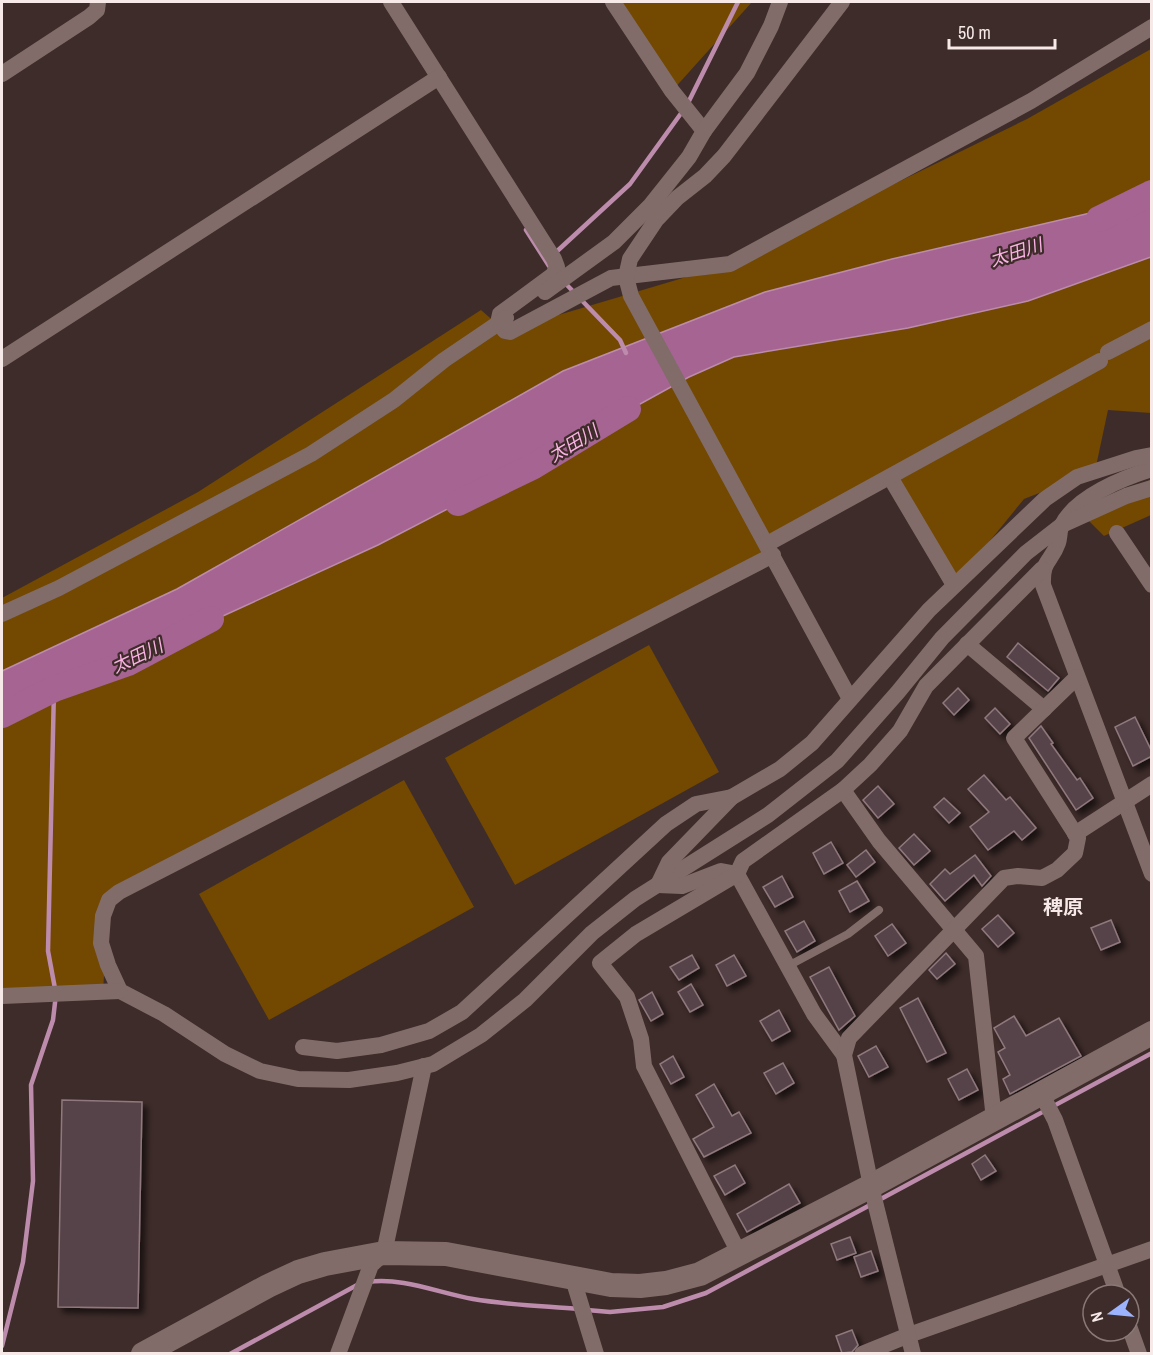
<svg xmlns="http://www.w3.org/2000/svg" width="1153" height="1355" font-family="'Archivo Narrow','Noto Sans JP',sans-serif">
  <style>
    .green { fill: #734800 }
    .water { fill: #a56492; stroke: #bd8cac; stroke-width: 1.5 }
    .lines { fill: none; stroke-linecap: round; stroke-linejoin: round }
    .stream { stroke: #bd8cac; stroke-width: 4.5 }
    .river { stroke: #a56492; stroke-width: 26 }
    .building { fill: #564348; stroke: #8f797e; stroke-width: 1.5; filter: url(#shadow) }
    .lane { stroke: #816c69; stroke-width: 8 }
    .street { stroke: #816c69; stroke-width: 16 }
    .secondary { stroke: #816c69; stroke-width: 24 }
    .labels { text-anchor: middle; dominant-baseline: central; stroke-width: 4.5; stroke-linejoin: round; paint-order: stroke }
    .water-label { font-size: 18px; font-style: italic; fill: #fbb2e5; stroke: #3e2c2a }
    .quarter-label { font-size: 20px; font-weight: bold; fill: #f6e9e8; stroke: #3e2c2a }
  </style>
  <defs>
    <filter id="shadow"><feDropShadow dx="5" dy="5" stdDeviation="3" flood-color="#0009"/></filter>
  </defs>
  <rect width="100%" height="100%" fill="#3e2c2a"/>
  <g class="green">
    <polygon points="604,2 752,2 672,91"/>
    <polygon points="1151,49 1151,193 1129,204 892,259 765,292 563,371 177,589 2,671 2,598 198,492 481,310 505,331 730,264 1027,119"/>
    <polygon points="1151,257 1151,413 1108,410 1095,471 1024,499 954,585 892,479 613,637 109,900 103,991 2,996 2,714 96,674 378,545 488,488 689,377 734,357 908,328 1028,301"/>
    <polygon points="1151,479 1151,515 1104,536 1083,515 1126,496"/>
    <polygon points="649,645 719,772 515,885 445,758"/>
    <polygon points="404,780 474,907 269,1020 199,894"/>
  </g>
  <polygon class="water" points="1151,193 1151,257 1028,301 908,328 734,357 689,377 488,488 378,545 96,674 2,714 2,671 177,589 563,371 765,292 892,259 1129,204"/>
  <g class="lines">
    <g class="stream">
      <polyline points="687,105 738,2"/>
      <polyline points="526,230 549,266"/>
      <polyline points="554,254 630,184 682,112"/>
      <polyline points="565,283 620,340 626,353"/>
      <polyline points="879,1200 1152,1053"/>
      <path d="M368 1282C402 1277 439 1293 473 1299 508 1305 543 1306 579 1309"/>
      <polyline points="587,1310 610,1312 663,1307 706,1293 872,1204"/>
      <polyline points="2,1346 23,1262 33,1181 31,1085 53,1020 56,994 48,951 54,689"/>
      <polyline points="230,1354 359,1284"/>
    </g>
    <g class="river">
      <polyline points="1099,219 1152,193"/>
      <polyline points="458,503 534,466 628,409"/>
      <polyline points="2,715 54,689 128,663 211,619"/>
    </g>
  </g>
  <g class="building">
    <polygon points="1018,643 1059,678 1048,691 1007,657"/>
    <polygon points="958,688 969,700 954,715 943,703"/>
    <polygon points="995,708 1010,724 1000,734 985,718"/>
    <polygon points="1135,717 1152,752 1152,756 1133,766 1115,727"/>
    <polygon points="1041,726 1053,743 1051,744 1077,780 1080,778 1093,798 1076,810 1029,738"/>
    <polygon points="984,775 1006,800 1010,797 1036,828 1022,840 1014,831 988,850 970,827 989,812 968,789"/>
    <polygon points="878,786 894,804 878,818 863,800"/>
    <polygon points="944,798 960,813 949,823 934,807"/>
    <polygon points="914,834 930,851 914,865 899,848"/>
    <polygon points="831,842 843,863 824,874 813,853"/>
    <polygon points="866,850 875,862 856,877 847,865"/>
    <polygon points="975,855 991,876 982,886 974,875 945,901 930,884 945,869 950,874"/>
    <polygon points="782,876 793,897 775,907 763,887"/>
    <polygon points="857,881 869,901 850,912 839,891"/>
    <polygon points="998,915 1014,933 998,947 982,929"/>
    <polygon points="1111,920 1120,942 1101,950 1091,928"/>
    <polygon points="804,921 815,941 797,952 785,931"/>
    <polygon points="892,924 906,943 888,956 875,936"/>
    <polygon points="946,953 955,964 937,979 929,970"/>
    <polygon points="692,955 699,968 679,980 670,967"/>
    <polygon points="734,955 746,976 727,986 716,965"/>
    <polygon points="829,967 855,1016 839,1030 810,977"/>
    <polygon points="691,984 703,1005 690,1012 678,992"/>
    <polygon points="652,992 663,1014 651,1021 639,1000"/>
    <polygon points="918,998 946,1053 927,1062 900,1008"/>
    <polygon points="779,1010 790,1031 772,1041 760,1021"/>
    <polygon points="1014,1016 1026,1036 1059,1018 1081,1056 1010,1094 1003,1079 1010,1075 998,1052 1005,1048 994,1028"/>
    <polygon points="876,1046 888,1067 869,1077 858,1056"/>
    <polygon points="673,1056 684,1077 671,1084 660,1064"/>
    <polygon points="783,1063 794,1083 776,1094 764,1073"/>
    <polygon points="967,1069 978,1090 959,1100 948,1079"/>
    <polygon points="714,1084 732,1116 739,1112 751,1133 704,1157 693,1139 714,1127 696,1095"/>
    <polygon points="62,1100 142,1102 138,1308 58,1307"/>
    <polygon points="985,1155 996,1171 981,1180 972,1164"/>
    <polygon points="735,1165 745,1183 725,1195 714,1176"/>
    <polygon points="789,1184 800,1203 747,1232 737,1214"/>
    <polygon points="850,1237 856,1253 837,1260 831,1244"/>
    <polygon points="871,1251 878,1271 861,1277 854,1257"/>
    <polygon points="852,1330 858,1345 852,1352 842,1353 836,1336"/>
  </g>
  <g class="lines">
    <polyline class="lane" points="788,966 848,934 879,910"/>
    <g class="street">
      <polyline points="391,2 554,259 557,267 553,275 500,314 498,323 505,331 510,332 611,278 730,264 1031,101 1152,27"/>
      <polyline points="613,2 672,91 704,131"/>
      <polyline points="842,2 724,156 705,176 677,198 656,220 630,259 626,277 631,296 850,699"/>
      <polyline points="2,74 89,17 97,10 98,2"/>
      <polyline points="545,292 614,242 650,206 689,157 704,131 747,73 771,26 780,2"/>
      <polyline points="1108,352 1152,329"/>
      <polyline points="2,359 439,77"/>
      <path d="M1152 469C1123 478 1076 497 1062 525 1059 530 1060 537 1058 543 1051 563 1042 559 1043 585L1152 874"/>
      <polyline points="890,477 954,585"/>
      <polyline points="1117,533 1152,585"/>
      <polyline points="767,544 1100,361"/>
      <polyline points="773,555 119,892 109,900 103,916 101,943 108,965 120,991 164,1014 225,1054 260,1071 298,1079 349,1080 397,1073 433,1064 481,1035 525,1000 592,933 635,899 768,815 837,761 898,692 942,638 1026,553 1062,525 1126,496 1152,488"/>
      <polyline points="2,614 59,588 311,454 394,400 444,360 506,318"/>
      <polyline points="967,644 1044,709"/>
      <polyline points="843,790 879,841 976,956 994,1119"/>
      <polyline points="1075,834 1152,784"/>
      <polyline points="2,996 120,991"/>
      <polyline points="303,1047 337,1051 381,1045 429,1031 462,1012 666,824 696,804 732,797"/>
      <polyline points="844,1055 814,1014 737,874 721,871 682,886 658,885 669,862 732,797 780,769 812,743 929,610 1045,499 1077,477 1136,458 1152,455"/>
      <polyline points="1041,1093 1055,1120 1118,1295"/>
      <polyline points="740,1255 644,1066 641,1039 627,997 600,963 636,934 737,874 743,861 843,790 870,765 900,731 926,686 1042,569"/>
      <polyline points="573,1279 596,1354"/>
      <polyline points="1129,1326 1139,1354"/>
      <polyline points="338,1354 371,1265 384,1253 424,1066"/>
      <polyline points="862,1354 909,1335 1152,1249"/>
      <polyline points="913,1354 871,1186 844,1055 849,1038 1004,878 1018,876 1042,878 1057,870 1075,853 1078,838 1014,738 1077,677"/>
    </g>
    <polyline class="secondary" points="143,1354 268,1286 298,1272 325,1264 384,1253 446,1254 611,1285 640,1286 666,1283 700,1274 871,1186 1152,1033"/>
  </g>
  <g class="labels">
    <g class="water-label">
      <text transform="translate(1016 252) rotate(-18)">太田川</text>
      <text transform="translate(573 443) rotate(-31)">太田川</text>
      <text transform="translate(137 656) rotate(-25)">太田川</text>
    </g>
    <g class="quarter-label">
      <text x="1063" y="906">稗原</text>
    </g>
  </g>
  <rect width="1153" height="1355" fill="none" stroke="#f6e9e8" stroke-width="6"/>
  <g transform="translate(1111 1313) rotate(255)"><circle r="28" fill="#3e2c2a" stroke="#887876" stroke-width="1.5"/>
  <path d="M0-4.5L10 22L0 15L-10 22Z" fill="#9bb4fd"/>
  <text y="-9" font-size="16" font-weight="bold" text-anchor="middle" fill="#f6e9e8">N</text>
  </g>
  <path d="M949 39v9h106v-9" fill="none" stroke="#f6e9e8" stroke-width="3"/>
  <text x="958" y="39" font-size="18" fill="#f6e9e8" stroke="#3e2c2a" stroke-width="4.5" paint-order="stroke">50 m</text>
</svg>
